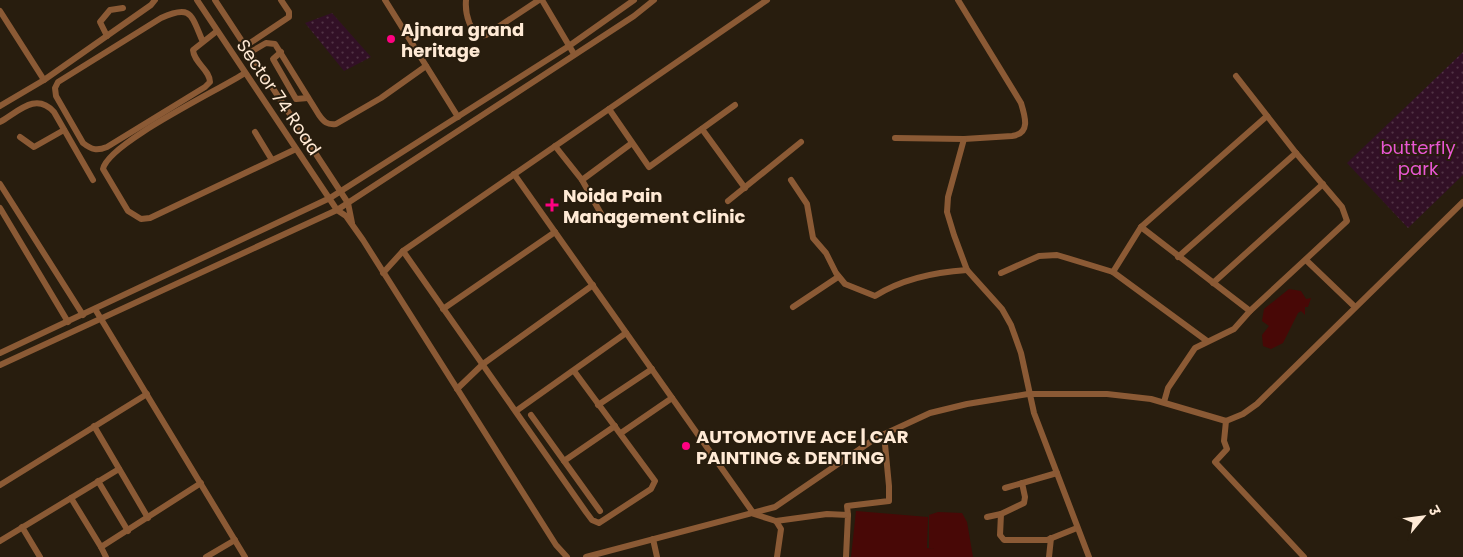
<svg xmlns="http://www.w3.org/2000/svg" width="1463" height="557" font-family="Poppins,'Noto Sans Devanagari',sans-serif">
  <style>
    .park { fill: url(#park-dots) }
    .water { fill: #480806 }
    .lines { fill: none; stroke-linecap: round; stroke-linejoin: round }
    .minor { stroke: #8b5a35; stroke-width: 6 }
    .poi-dot { fill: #ff0181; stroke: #281d0e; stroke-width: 2 }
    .labels { text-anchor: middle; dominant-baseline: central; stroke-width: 4; stroke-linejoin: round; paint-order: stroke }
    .poi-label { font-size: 18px; font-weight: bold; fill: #ffead5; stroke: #281d0e; text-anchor: start }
    .street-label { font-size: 18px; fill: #ffead5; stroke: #281d0e }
    .park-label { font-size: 18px; fill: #e957d4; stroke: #281d0e }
  </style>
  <defs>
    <pattern id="park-dots" width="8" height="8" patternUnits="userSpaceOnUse" patternTransform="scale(1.25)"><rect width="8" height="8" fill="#321026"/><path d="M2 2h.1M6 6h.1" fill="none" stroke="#513345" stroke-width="1.8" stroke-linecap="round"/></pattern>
  </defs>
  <rect width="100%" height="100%" fill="#281d0e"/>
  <g class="park">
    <polygon points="332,13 371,57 344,71 305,23"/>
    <polygon points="1463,52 1463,175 1408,228 1347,163"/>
  </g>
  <g class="water">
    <polygon points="1289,289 1301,291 1306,299 1311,298 1308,307 1305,307 1305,315 1301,311 1298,313 1283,343 1271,349 1263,346 1262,335 1269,326 1262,321 1264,309"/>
    <polygon points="856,511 928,517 927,548 935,549 929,548 929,515 938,512 962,513 967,522 973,557 851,557"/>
  </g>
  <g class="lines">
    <g class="minor">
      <polyline points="197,0 337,210 346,216 363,240 556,545 567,557"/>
      <polyline points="215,0 348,203 352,223"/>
      <polyline points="385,0 458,117"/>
      <path d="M466 0C465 12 469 37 486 35L539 0"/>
      <polyline points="542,0 574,54"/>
      <polyline points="0,11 44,80"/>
      <polyline points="107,36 100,22 110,10 123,8"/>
      <path d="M203 42C191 15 192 4 161 18L58 82 55 88 56 96 83 143C92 150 97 151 107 147L205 87 210 82C210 70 194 63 193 50L217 31"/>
      <polyline points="244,47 289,17 289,12 281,0"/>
      <polyline points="281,52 273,59 296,99 308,98"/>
      <path d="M249 53 266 43 275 44 319 115C324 122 327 125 336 124L381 98 426 66"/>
      <path d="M245 73C219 90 108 143 103 169L128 211 141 219 150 218 296 149"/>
      <polyline points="0,106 44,80 151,5 155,0"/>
      <polyline points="609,109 649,167 735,105"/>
      <path d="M0 122C19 111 36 92 54 112L93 180"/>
      <polyline points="702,129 745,188"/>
      <polyline points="255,132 272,160"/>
      <polyline points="20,137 34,147 64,130"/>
      <path d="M895 138 964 139 1012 136C1031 134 1025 116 1021 103L958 0"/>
      <polyline points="964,139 948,197 947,212 954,235 967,270 1002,309 1011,325 1021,353 1034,413 1089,557"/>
      <polyline points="555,146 582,180 632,143"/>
      <polyline points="514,174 754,514 776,521 781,529 777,557"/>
      <polyline points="582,180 604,219"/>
      <path d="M791 180 807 204 813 238 826 253 836 273 845 284 875 296C902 279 936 272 967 270"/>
      <polyline points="0,184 83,315"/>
      <polyline points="728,201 801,142"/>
      <polyline points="0,208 68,322"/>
      <polyline points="1141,227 1250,311"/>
      <polyline points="403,251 586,512 592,520 599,523 651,489 655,481 574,371"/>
      <polyline points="1178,257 1296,153"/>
      <polyline points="1306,260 1355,307"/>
      <polyline points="1113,272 1207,341"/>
      <polyline points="383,273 403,251 767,0"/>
      <polyline points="1001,273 1039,256 1057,255 1113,272 1141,227 1267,116"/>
      <polyline points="1213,283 1323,184"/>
      <polyline points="793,307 838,277"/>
      <polyline points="95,309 245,557"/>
      <polyline points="443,309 555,232"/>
      <polyline points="0,353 330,198 569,46 634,0"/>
      <polyline points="0,365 337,210 634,16 654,0"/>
      <polyline points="457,389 483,364 593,285"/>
      <polyline points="1164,402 1168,388 1195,348 1234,329 1250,311 1347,221 1342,207 1296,153 1236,76"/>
      <polyline points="598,405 652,369"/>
      <polyline points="516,411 626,333"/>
      <polyline points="531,415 600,511"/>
      <polyline points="1226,421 1224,441 1227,449 1215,462 1304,557"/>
      <polyline points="94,426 148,518"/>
      <polyline points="621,433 672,398"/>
      <polyline points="564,461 615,426"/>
      <polyline points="98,481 128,531"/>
      <polyline points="0,485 147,394"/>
      <polyline points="1005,488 1057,473"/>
      <polyline points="71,498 101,547"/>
      <polyline points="1001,514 1000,535 1004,540 1047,540 1077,528"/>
      <polyline points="848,515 847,506 889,501 889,486 884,434"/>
      <polyline points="987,517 1001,514 1024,503 1025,497 1022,483"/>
      <polyline points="776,521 827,514 848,515 846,557"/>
      <polyline points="22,527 40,557"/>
      <polyline points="653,539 657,557"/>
      <polyline points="0,541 119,469"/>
      <polyline points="106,557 101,547 201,483"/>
      <polyline points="206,557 235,540"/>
      <polyline points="586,557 775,507 876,438 930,413 967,404 1028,394 1107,394 1151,399 1226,421 1243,414 1257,404 1463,202"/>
      <polyline points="1049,557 1051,538"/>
    </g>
  </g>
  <g class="poi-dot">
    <circle cx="391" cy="39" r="5"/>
    <path d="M549.5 197.5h5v5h5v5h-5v5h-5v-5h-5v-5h5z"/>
    <circle cx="686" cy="446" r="5"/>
  </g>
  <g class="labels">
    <g class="poi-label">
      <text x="401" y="29">Ajnara grand<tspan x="401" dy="21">heritage</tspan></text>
      <text x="563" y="195">Noida Pain<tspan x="563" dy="21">Management Clinic</tspan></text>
      <text x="696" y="436">AUTOMOTIVE ACE | CAR<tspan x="696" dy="21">PAINTING &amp; DENTING</tspan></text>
    </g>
    <g class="street-label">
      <text transform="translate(279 97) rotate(56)">Sector 74 Road</text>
    </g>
    <g class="park-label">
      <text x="1418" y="147">butterfly<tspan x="1418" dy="21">park</tspan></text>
    </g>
  </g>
  <g transform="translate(1423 517) rotate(61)" stroke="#281d0e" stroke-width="4" paint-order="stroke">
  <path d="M0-4L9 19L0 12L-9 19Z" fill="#ffead5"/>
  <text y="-8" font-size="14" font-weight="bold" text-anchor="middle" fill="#ffead5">उ</text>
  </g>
</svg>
